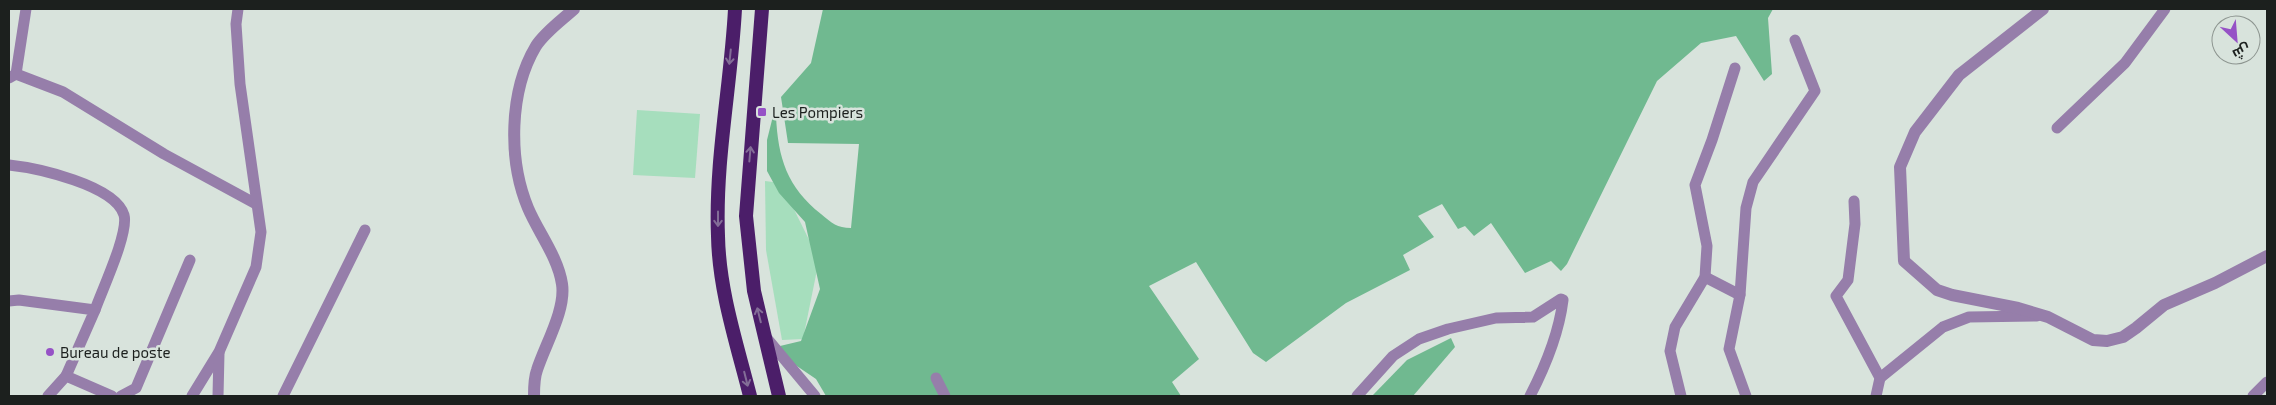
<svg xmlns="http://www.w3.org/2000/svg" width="2276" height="405" font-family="'Exo 2',Cairo,sans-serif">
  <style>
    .green { fill: #a6debd }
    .forest { fill: #70b990 }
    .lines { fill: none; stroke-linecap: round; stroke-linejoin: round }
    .minor { stroke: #967eaa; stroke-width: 11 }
    .tertiary { stroke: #967eaa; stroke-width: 12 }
    .trunk { stroke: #4b1e69; stroke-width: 14 }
    .oneway { stroke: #836d97 }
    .poi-dot { fill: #9652c6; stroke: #d8e3dc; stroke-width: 2 }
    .labels { text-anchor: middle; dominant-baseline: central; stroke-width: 5; stroke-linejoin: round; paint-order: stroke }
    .poi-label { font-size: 15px; fill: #1c201e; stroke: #d8e3dc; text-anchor: start }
  </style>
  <rect width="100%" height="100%" fill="#d8e3dc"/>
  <g class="green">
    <polygon points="637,110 700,114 695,178 633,175"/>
    <polygon points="765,181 781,183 819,260 803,339 782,340 766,250"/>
  </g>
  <g class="forest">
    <path d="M823 9H1773L1768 18 1772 74 1764 81 1736 36 1701 43 1657 81 1567 264 1561 271 1551 261 1525 273 1491 223 1474 236 1465 226 1458 229 1442 204 1418 216 1434 237 1403 255 1410 270 1346 303 1266 362 1253 353 1196 262 1149 286 1199 359 1172 382 1181 396H826L816 379 785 358 780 346 801 341 820 289 805 222 779 193 767 171V140L773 116H776C778 158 787 187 821 214 832 223 837 228 851 228L859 144 788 143 781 97 811 63Z"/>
    <polygon points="1451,338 1455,347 1413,396 1372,396 1407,360"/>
  </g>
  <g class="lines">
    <g class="minor">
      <polyline points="16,74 26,9"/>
      <polyline points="9,78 16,74 63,92 164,154 256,204"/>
      <polyline points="2057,128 2125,63 2165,9"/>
      <path d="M9 165C37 168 115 185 124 215 129 233 102 290 95 310"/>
      <polyline points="1854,201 1855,224 1848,280 1836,296 1880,378 1876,396"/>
      <polyline points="1705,277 1740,295"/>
      <polyline points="9,301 19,300 95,310 66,376"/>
      <polyline points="765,336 815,396"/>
      <polyline points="936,378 945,396"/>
      <polyline points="1880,378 1943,327 1969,317 2037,316"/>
      <polyline points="48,396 66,376 112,396"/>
      <polyline points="121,396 136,388 190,260"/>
      <polyline points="192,396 219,352 256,267 261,232 240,84 236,24 238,9"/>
      <polyline points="218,396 219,353"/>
      <polyline points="283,396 365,230"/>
      <path d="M1357 396 1393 356 1419 339 1448 329 1496 318 1533 317 1561 299 1563 300C1559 333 1545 367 1530 396"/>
      <polyline points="1681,396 1670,351 1675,327 1705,277 1707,246 1695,185 1712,140 1735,68"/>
      <polyline points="1746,396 1729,349 1740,295 1746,208 1753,182 1815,91 1795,40"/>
      <polyline points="2253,396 2267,382"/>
    </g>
    <g class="tertiary">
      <polyline points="2043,9 1959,75 1915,132 1900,167 1904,261 1937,290 1952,295 2018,308 2048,317 2093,340 2107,341 2123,337 2136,328 2164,305 2215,283 2267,256"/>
      <path d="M534 396C534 388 534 378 537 370 545 345 566 310 562 284 558 257 538 232 528 208 508 160 509 91 536 46 545 32 562 20 574 9"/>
    </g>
    <g class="trunk">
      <path d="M735 9C731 85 715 160 718 236 719 291 737 344 750 396"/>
      <polyline points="762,9 746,216 754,291 779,396"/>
    </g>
  </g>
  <defs><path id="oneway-shaft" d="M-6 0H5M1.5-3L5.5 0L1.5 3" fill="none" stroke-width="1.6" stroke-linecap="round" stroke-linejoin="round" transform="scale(1.25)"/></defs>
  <g class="oneway">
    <use href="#oneway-shaft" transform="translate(730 57) rotate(96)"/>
    <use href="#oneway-shaft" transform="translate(750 154) rotate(-85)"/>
    <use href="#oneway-shaft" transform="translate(718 219) rotate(90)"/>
    <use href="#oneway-shaft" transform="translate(759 315) rotate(-104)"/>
    <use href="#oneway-shaft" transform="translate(746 379) rotate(76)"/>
  </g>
  <g class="poi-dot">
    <rect x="757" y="107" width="10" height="10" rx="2.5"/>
    <circle cx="50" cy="352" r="5"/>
  </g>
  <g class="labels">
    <g class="poi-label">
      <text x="772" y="112">Les Pompiers</text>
      <text x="60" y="352">Bureau de poste</text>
    </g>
  </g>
  <rect width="2276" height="405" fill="none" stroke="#1c201e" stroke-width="20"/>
  <g transform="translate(2236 40) rotate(154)"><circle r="24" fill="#d8e3dc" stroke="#8d9590"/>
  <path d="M0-4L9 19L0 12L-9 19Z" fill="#9652c6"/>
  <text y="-8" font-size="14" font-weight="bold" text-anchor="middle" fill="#1c201e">ش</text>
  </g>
</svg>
